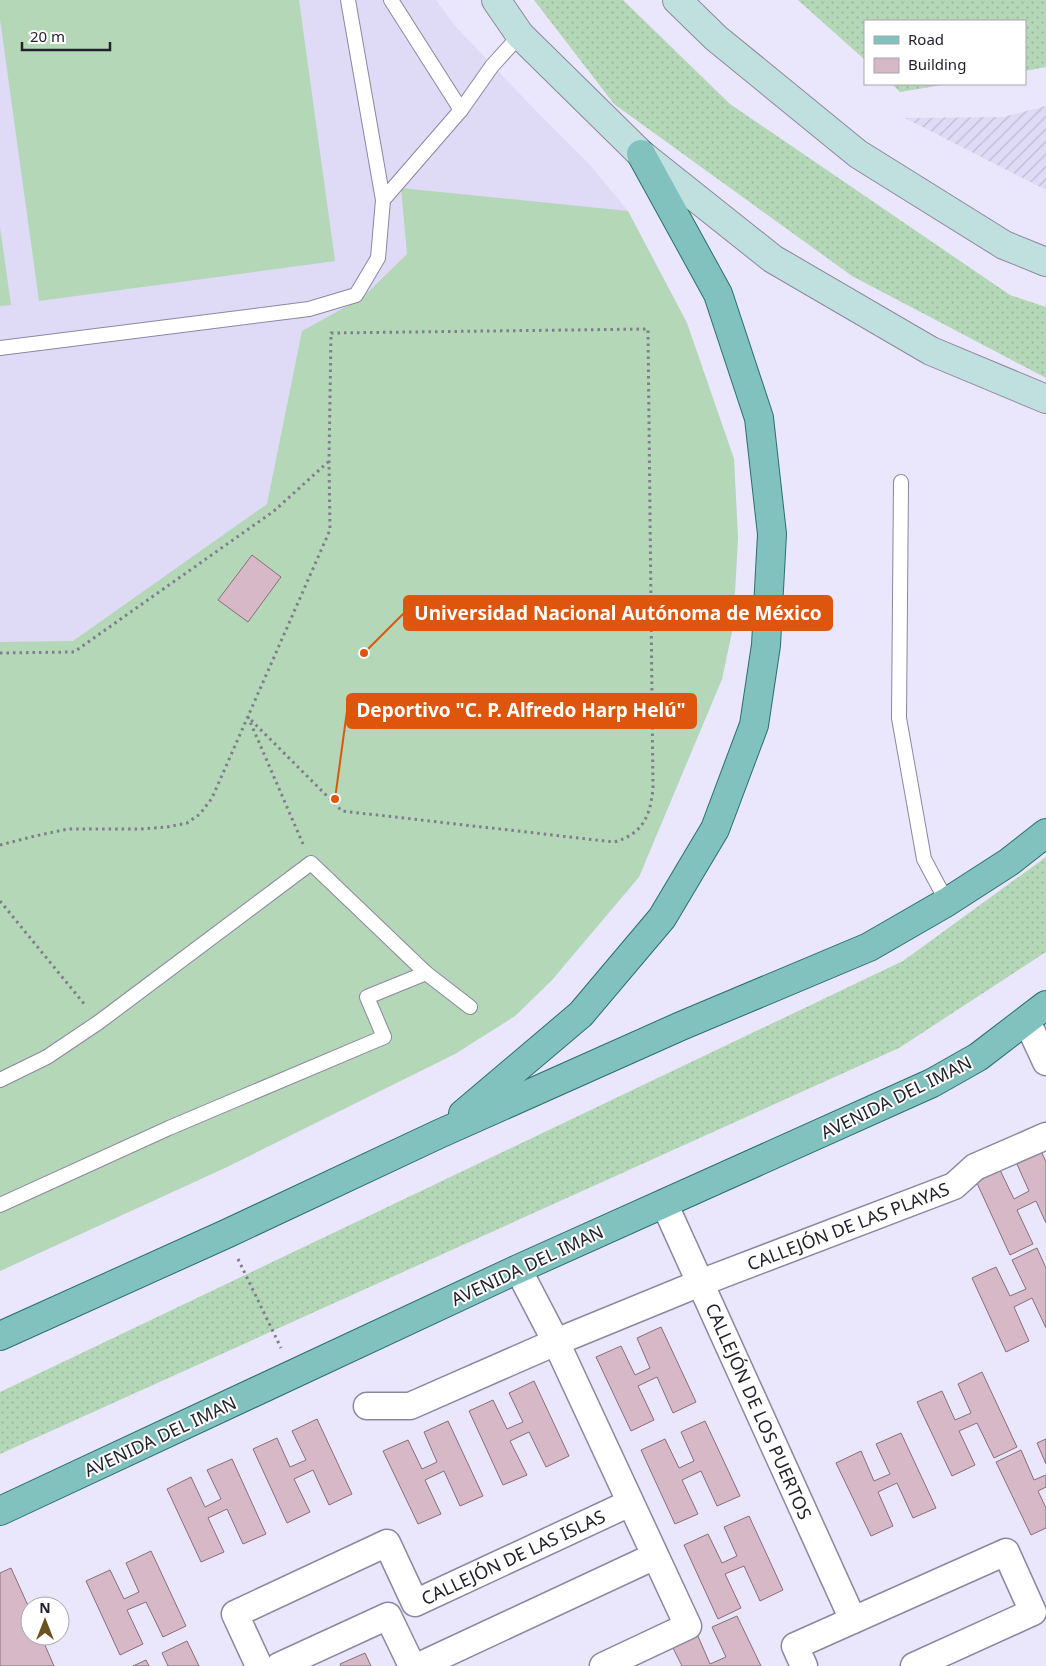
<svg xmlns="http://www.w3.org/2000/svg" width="1046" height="1666" font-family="'Noto Sans',sans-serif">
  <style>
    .built { fill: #dfdaf6 }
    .industrial { fill: url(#industrial-furrows) }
    .grass { fill: url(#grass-dots) }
    .garden { fill: #b4d7b7 }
    .building { fill: #d6b8c6; stroke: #896e7b }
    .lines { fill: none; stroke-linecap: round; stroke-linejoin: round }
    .lane-casing { stroke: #8c87a1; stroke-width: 16 }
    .street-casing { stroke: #8c87a1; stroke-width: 29 }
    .secondary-casing { stroke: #8c87a1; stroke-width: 30 }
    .primary-casing { stroke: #2a6f6f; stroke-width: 30 }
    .path { stroke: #807d8c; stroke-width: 3; stroke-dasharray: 2.5 4; stroke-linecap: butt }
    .lane { stroke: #fff; stroke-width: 14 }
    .street { stroke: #fff; stroke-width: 26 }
    .secondary { stroke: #c0e0df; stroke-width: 28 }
    .primary { stroke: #81c2bf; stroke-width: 28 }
    .labels { text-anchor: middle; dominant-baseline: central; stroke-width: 4; stroke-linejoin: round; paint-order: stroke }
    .street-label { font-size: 18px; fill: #23212b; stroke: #fff }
    .leader { fill: none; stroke: #de560e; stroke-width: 2 }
    .callout-dot { fill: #de560e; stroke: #fff; stroke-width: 2 }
    .callout { fill: #de560e; stroke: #de560e; stroke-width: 2 }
    .callout-label { font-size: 19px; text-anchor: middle; font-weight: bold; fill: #fff }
  </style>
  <defs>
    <pattern id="industrial-furrows" width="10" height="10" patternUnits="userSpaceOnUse" patternTransform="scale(1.25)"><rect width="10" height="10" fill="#dfdaf6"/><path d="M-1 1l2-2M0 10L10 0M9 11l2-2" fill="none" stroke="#bfbbd3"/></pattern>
    <pattern id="grass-dots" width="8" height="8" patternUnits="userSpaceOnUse" patternTransform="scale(1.25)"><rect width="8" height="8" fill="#b4d7b7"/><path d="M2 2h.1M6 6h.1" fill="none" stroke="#9ab89e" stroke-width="1.8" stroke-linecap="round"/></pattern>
  </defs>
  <rect width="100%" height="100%" fill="#eae6fc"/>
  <polygon class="built" points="0,0 436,0 455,26 536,111 589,164 628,211 687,323 734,459 738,538 733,627 722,679 639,877 552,980 515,1016 454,1054 227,1167 0,1271"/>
  <polygon class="industrial" points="1046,106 1046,190 905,118 1003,117"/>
  <g class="grass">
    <polygon points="534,0 623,0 730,104 1010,295 1046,307 1046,378 852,276 614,104"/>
    <polygon points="798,0 1046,0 1046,67 1025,71 1025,21 865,21 865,60"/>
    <polygon points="892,84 948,84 900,92"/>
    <polygon points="1046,857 1046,952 899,1048 0,1454 0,1392 903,961"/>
  </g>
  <g class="garden">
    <polygon points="0,0 299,0 335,261 39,301 0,19"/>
    <polygon points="401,188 628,211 687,323 734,459 738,538 733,627 722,679 639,877 552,980 515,1016 455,1054 227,1167 0,1271 0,642 73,641 267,504 302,331 362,298 407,254"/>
    <polygon points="0,227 11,305 0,306"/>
  </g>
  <g class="building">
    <polygon points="252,555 281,577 248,622 218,600"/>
    <polygon points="1041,1151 1046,1162 1046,1223 1036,1201 1017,1210 1033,1244 1010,1255 976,1181 1000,1170 1014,1199 1029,1191 1016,1162"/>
    <polygon points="1037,1248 1046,1268 1046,1328 1032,1298 1014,1307 1029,1341 1006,1352 972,1278 996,1267 1010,1296 1026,1289 1012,1260"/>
    <polygon points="661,1327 696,1402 673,1413 657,1377 638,1386 654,1420 631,1431 596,1357 621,1346 635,1375 650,1368 637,1338"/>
    <polygon points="982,1372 1017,1447 994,1458 977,1423 959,1431 975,1465 952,1476 917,1402 942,1391 955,1420 971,1413 958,1384"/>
    <polygon points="534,1381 569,1456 546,1467 529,1432 510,1441 527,1475 503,1485 469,1411 493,1400 507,1429 523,1422 509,1393"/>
    <polygon points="317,1419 352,1494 329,1505 313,1470 294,1479 310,1512 287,1523 253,1449 277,1438 290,1467 306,1460 292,1431"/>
    <polygon points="448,1421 483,1496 460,1506 444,1471 425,1480 441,1514 418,1524 383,1451 408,1440 422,1469 437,1462 424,1432"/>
    <polygon points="705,1421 740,1496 717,1506 701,1471 682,1480 698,1514 675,1524 641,1450 665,1439 679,1468 694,1461 681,1432"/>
    <polygon points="901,1433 936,1508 913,1518 897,1483 878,1492 893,1526 871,1536 836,1463 861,1451 874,1481 890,1474 876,1444"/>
    <polygon points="1046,1439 1046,1464 1037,1443"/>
    <polygon points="1021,1450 1034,1480 1046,1475 1046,1487 1038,1491 1046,1508 1046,1528 1031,1535 996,1462"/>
    <polygon points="232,1459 266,1534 243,1544 227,1509 208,1518 224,1552 201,1562 167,1489 191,1477 205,1507 221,1499 207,1470"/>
    <polygon points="749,1516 783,1590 760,1601 744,1566 725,1574 741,1608 718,1619 684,1545 708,1534 722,1563 737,1556 724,1527"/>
    <polygon points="151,1551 186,1626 163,1637 146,1602 127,1610 143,1644 120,1655 86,1581 110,1570 124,1599 139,1592 126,1563"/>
    <polygon points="11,1568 30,1610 30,1636 41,1636 54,1666 0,1666 0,1573"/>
    <polygon points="737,1616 761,1666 682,1666 672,1646 697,1634 710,1664 726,1657 712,1627"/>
    <polygon points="187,1641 199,1666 168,1666 162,1653"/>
    <polygon points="365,1653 371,1666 341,1666 340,1664"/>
    <polygon points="146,1660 149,1666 133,1666"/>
  </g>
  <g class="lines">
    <g class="lane-casing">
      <g id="lane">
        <polyline points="348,0 383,200 461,110 492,66 520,35"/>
        <polyline points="391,0 461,110"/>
        <polyline points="0,348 309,309 356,295 378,258 383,200"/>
        <polyline points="901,482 899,718 924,859 947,902"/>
        <polyline points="0,1080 47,1057 99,1022 311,863 426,973 470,1007"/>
        <polyline points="0,1205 169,1128 384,1037 367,997 426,973"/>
      </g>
    </g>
    <g class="street-casing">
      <g id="street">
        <polyline points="1027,1021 1046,1062"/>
        <polyline points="664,1203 853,1620"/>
        <polyline points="518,1269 556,1342 688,1626 603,1666"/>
        <polyline points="367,1406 410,1406 556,1342 700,1283 954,1186 975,1167 1046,1136"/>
        <polyline points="259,1666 235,1614 387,1543 415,1603 630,1503"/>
        <polyline points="279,1666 388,1616 412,1666"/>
        <polyline points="419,1666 655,1556"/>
        <polyline points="804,1666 795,1646 1006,1552 1033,1612 914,1666"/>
      </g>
    </g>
    <g class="secondary-casing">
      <g id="secondary">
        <polyline points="496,0 520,35 641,154 773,259 931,351 1046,399"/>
        <polyline points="677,0 716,38 858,154 1004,245 1046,262"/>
      </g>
    </g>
    <g class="primary-casing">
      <g id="primary">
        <polyline points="463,1114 581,1014 662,918 715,829 754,725 766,645 772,534 759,418 718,294 641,154"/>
        <polyline points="0,1336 226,1234 439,1134 681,1026 869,947 947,902 1009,862 1046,833"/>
        <polyline points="0,1511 518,1269 932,1083 978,1057 1046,1005"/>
      </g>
    </g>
    <g class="path">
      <polyline points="0,653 74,652 274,511 328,462"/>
      <path d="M0 845 35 836 68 829H140L167 827 187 823 200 814 212 798 330 530 329 462 331 333 648 329 653 789C650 816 643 834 614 842L342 811 248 717 303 844"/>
      <polyline points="0,901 85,1005"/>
      <polyline points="238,1259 281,1348"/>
    </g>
    <use href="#lane" class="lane"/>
    <use href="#street" class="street"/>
    <use href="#secondary" class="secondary"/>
    <use href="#primary" class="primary"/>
  </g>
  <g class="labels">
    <g class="street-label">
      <text transform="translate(896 1097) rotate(-26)">AVENIDA DEL IMAN</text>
      <text transform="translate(848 1226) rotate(-21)">CALLEJÓN DE LAS PLAYAS</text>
      <text transform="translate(527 1265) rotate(-25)">AVENIDA DEL IMAN</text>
      <text transform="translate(759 1411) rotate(66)">CALLEJÓN DE LOS PUERTOS</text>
      <text transform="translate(160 1436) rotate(-25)">AVENIDA DEL IMAN</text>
      <text transform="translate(513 1557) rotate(-25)">CALLEJÓN DE LAS ISLAS</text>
    </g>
  </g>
  <path class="leader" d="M364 653L404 613M335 799L347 711"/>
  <g class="callout-dot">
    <circle cx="364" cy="653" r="5"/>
    <circle cx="335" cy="799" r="5"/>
  </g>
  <g class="callout">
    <rect x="404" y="596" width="428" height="34" rx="5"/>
    <rect x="347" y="694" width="349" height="34" rx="5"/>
  </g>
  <g class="callout-label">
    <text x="618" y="620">Universidad Nacional Autónoma de México</text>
    <text x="521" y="717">Deportivo "C. P. Alfredo Harp Helú"</text>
  </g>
  <rect x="864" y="20" width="162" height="65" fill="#ffffff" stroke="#a7a6aa"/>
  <rect x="874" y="36" width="25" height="8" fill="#81c2bf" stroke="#a7a6aa"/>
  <text x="908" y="45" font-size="15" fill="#23212b">Road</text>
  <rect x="874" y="58" width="25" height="15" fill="#d6b8c6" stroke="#a7a6aa"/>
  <text x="908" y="70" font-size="15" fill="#23212b">Building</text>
  <g transform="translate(45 1621)"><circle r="24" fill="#ffffff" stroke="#a7a6aa"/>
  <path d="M0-4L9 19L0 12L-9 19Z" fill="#6a5222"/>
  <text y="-8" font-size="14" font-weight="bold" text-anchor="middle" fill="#23212b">N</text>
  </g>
  <path d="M22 42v8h88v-8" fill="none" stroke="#23212b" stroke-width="2.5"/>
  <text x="30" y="42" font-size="15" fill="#23212b" stroke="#ffffff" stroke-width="4" paint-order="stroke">20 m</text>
</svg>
